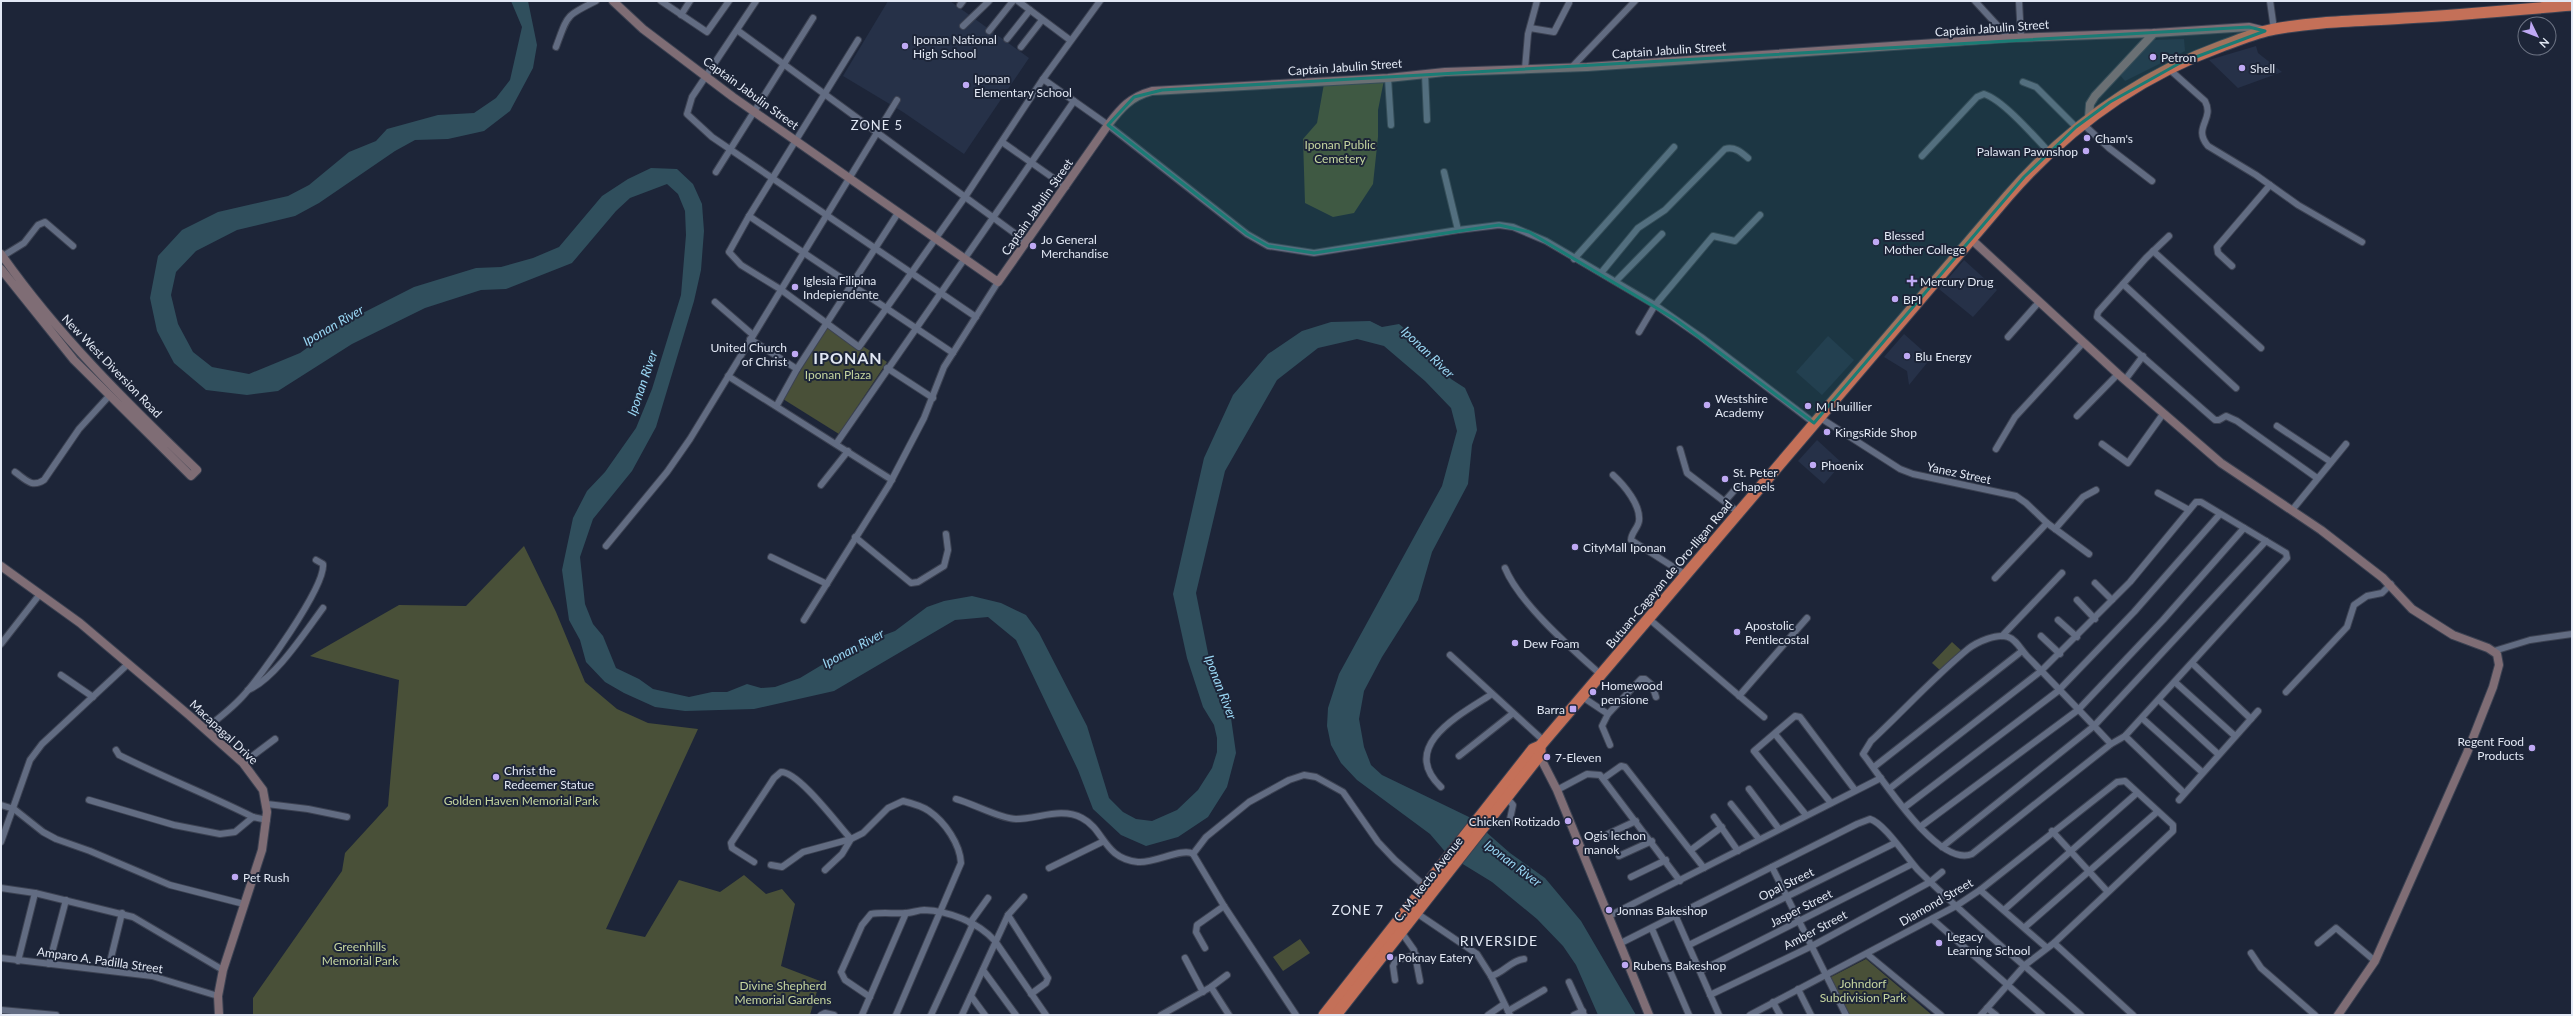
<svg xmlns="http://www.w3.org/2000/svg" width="2573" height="1016" font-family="Lato,sans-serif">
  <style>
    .built { fill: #263148 }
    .green { fill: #495038 }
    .water { fill: #304f5d }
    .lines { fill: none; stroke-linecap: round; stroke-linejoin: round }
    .street-casing { stroke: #3c4252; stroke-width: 8 }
    .secondary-casing { stroke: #3c4252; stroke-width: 10 }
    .highway-casing { stroke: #3c4252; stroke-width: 13 }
    .street { stroke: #626c82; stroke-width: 6 }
    .secondary { stroke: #7f6d75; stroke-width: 8 }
    .highway { stroke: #c47058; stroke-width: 11 }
    .marked { fill: #1a7c75; fill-opacity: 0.2; stroke: #1a7c75; stroke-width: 3; stroke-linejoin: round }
    .poi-dot { fill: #bfa9f4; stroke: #1d2538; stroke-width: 1.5 }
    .labels { text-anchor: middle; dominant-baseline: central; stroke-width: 4; stroke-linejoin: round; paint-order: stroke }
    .street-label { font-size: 12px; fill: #e2e8f4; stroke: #1d2538 }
    .poi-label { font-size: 12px; fill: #e2e8f4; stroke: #1d2538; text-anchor: start }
    .park-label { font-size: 12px; fill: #c5d59f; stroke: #1d2538 }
    .neighbourhood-label { font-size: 13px; letter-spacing: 1px; fill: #e2e8f4; stroke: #1d2538 }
    .water-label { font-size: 13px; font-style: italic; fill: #99d6f3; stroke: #1d2538 }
    .quarter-label { font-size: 14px; letter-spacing: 1px; fill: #e2e8f4; stroke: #1d2538 }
    .district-label { font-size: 16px; font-weight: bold; letter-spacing: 1px; fill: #e2e8f4; stroke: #1d2538 }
  </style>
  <rect width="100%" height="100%" fill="#1d2538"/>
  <g class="built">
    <polygon points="888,1 950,1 1029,58 964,154 903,112 843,76"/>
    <polygon points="2184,39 2185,51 2125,81 2120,75 2153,40"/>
    <polygon points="2256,46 2258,53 2282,72 2238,88 2209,60"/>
    <polygon points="1964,260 1997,290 1973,317 1939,289"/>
    <polygon points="1904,334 1931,358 1909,385 1907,371 1884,357"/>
    <polygon points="1828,336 1854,360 1822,395 1796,372"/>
    <polygon points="1817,440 1842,463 1824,484 1798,461"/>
  </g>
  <g class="green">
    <polygon points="1385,75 1378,110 1378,137 1373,184 1354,213 1333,217 1305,203 1303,139 1317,123 1325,78"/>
    <polygon points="829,324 887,362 839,434 783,399"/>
    <polygon points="524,546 556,612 585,682 617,709 648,723 698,729 606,929 645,937 679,880 720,892 744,875 766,894 782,889 795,904 781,966 820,981 810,1015 253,1015 253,998 342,871 345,853 388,806 399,680 310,656 399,605 466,606"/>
    <polygon points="1952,642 1963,652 1943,673 1932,663"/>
    <polygon points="1300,939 1310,953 1283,971 1273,957"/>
    <polygon points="1866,959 1932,1015 1848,1015 1829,978"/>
  </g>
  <polygon class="water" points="511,1 528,1 537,45 533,68 510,111 484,131 448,139 415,140 395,151 319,203 295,216 237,230 196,251 176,272 171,295 178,324 193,352 212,367 249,374 300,353 339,325 414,287 476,268 501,267 533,258 559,247 602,196 628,179 651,168 677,169 693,184 702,204 704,231 701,270 694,301 656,427 632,471 593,519 580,557 585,604 593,624 603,636 616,668 639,679 653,689 689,697 712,692 727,692 747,684 761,688 775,687 800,678 850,648 895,631 927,607 944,601 972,596 1001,603 1026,615 1039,633 1087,726 1109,798 1123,812 1136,819 1152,821 1177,810 1198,790 1212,768 1217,752 1217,738 1214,725 1203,707 1187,658 1173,594 1204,458 1233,395 1268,354 1302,331 1331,322 1370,321 1382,327 1399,324 1410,333 1451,379 1465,388 1474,408 1477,430 1472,445 1468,484 1432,552 1418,600 1382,657 1364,691 1359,719 1364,747 1371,765 1382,775 1469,817 1510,853 1545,878 1581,921 1636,1015 1598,1015 1576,965 1563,946 1537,919 1492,882 1448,855 1430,834 1357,780 1341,763 1331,745 1327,726 1328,708 1339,674 1442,486 1457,431 1451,408 1425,381 1384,346 1357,339 1318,348 1277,380 1225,471 1196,593 1209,658 1231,718 1236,753 1227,787 1208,817 1178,837 1146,846 1121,835 1093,809 1078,770 1016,640 988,617 955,620 834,691 754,709 685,711 655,707 624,693 605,682 586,662 580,640 569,620 562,570 573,518 587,491 605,472 636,428 652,389 681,295 686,235 685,211 678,194 667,184 630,198 616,211 572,263 506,289 481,290 425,308 352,344 278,391 247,395 206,390 174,363 157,331 150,298 158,256 182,230 218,212 288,196 309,185 349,152 376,141 387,129 438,115 474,113 496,98 510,80 522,27"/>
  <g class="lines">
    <g class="street-casing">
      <g id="street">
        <polyline points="661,1 707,32 729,1"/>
        <polyline points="756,1 692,97 687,114 712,137 976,317"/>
        <polyline points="1018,1 1070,40"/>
        <polyline points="1975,1 2009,38"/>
        <polyline points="2019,1 2021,38"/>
        <polyline points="2270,1 2274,29"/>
        <polyline points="960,5 963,1"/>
        <polyline points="681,15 690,1"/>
        <polyline points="963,26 989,1"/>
        <polyline points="1530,28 1554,32 1569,3"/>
        <polyline points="737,30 1028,243"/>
        <polyline points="989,31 1013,1"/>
        <polyline points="1007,39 1030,10"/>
        <polyline points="858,40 749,216 729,252 741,265 780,289 859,347 965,197 1043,79 1100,1"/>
        <path d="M556 47C568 15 565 16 596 1"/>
        <polyline points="1021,47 1042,20"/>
        <polyline points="1571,68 1635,1"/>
        <polyline points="1525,69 1528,34 1537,1"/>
        <path d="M2169 69 2205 101C2215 120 2192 127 2208 146L2256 175 2298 205 2362 242"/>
        <polyline points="1425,74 1427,120"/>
        <polyline points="1388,78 1391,125"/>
        <polyline points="1043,79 1108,125 1247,234 1268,246 1314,253 1458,230 1499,225 1513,227 1546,241 1655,305 1701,337 1814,423"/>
        <polyline points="2023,82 2036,87 2076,127"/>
        <polyline points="2082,123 2109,148 2152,181"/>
        <polyline points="1002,142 1066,187"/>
        <path d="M1922 156 1977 97 1984 94C2003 100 2035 137 2049 152"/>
        <polyline points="716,172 813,18"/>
        <polyline points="1444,172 1458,230"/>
        <polyline points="749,216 953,353"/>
        <polyline points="2169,236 2146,258 2098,312 2097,317 2215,420 2219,420 2226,416 2237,421 2317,478"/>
        <polyline points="2153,251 2261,348"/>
        <polyline points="3,256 24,243 38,225 45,222 73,246"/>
        <polyline points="1574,259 1674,147"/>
        <polyline points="2232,266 2218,253 2217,247 2270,185"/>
        <path d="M1601 273 1638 228 1665 210 1725 149C1734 146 1741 152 1748 158"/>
        <polyline points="1616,281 1662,234"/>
        <polyline points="2123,284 2236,388"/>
        <polyline points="715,302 753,335"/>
        <polyline points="1639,332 1655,305 1713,236 1735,241 1760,215"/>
        <polyline points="2008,337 2039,302"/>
        <polyline points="750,339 797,369"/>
        <polyline points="887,368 933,398"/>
        <polyline points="728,376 892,480"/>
        <polyline points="2125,380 2143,356"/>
        <polyline points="777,405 797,369 898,213"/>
        <polyline points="2077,416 2118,374"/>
        <polyline points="1819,417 1900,469 1913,474 2016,496 2026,503 2047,523 2089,554"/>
        <polyline points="2277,426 2331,462"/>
        <polyline points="836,444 1074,101"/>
        <polyline points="2102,444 2128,463 2163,414"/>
        <polyline points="1680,449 1687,473 1738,512"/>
        <polyline points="1996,449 2015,417 2083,343"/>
        <path d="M15 472C26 480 32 488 44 480L79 429 109 396"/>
        <path d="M1613 475C1624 485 1641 505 1639 521 1638 528 1631 533 1631 540L1686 575"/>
        <polyline points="821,485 848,451"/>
        <polyline points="2158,493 2189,510"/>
        <polyline points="1725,501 1739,485 1755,492"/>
        <polyline points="2293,509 2346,444"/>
        <polyline points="2055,529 2083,497 2096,490"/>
        <polyline points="855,537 911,583 918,582 944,566 948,550 946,534"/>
        <polyline points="606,546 667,472 690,439 897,100"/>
        <polyline points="771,557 827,584"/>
        <path d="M1505 568C1520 604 1571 648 1600 674"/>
        <polyline points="1995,578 2047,523"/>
        <polyline points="2095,583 2112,600"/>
        <polyline points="2077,600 2095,619"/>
        <polyline points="1648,618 1764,717"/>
        <polyline points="804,620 889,485 924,418 944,367 998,282"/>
        <polyline points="2058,620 2077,637"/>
        <polyline points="2002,636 2062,573"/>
        <polyline points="2041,636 2060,654"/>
        <polyline points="1,644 40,594"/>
        <polyline points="2494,651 2530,640 2572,634"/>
        <polyline points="1450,655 1544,741"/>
        <polyline points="2193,664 2251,719"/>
        <polyline points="61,675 93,697"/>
        <polyline points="2176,683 2235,736"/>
        <path d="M248 690C275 679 305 632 323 608"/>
        <polyline points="2286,692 2347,627 2354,605 2367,596 2382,593 2391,584"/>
        <polyline points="1581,696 1608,714 1602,726 1610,745"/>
        <polyline points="1739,696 1807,618"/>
        <polyline points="2160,701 2218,754"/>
        <polyline points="1608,714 1641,679 1645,679 1652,685 1656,697"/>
        <polyline points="2143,719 2202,772"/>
        <path d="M205 729C218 719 231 709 242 697 260 678 326 586 323 564L316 560"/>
        <polyline points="1775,734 1831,803"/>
        <polyline points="2125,736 2184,793"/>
        <path d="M116 750 119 755C163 777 209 795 253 817"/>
        <polyline points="1459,756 1512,714"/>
        <polyline points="243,763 275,739"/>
        <polyline points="1874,767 2022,651"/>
        <polyline points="1604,778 1621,766 1625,767 1704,868"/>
        <path d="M1441 787C1398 746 1461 714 1492 694"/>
        <polyline points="1749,789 1779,829"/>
        <path d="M1889 789 2041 671 2130 582 2196 502H2201L2286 553 2287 558 2125 736 2111 744 1972 854C1938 868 1882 778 1863 754L1871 741C1903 711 1934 677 1968 649 1977 642 1997 633 2008 637 2016 639 2021 650 2027 656 2055 685 2083 714 2111 744"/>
        <polyline points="1557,790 1587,774 1600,775 1680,881"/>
        <polyline points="1507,798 1513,805 1509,824"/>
        <path d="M956 799C974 804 1001 819 1016 819 1038 819 1061 807 1082 818 1105 830 1103 858 1138 862 1153 864 1183 847 1193 854L1224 906 1296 1015"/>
        <polyline points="89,800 174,825 220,834 235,832 253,817 267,820"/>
        <polyline points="2179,800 2258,711"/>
        <polyline points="267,804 308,809 347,817"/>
        <polyline points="1731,804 1759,839"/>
        <polyline points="1,805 14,809 43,832 56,839 90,851 170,885 244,904"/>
        <polyline points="1905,807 2058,691 2134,612 2220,514"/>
        <polyline points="1806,815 1754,751 1795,716 1800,717 1855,790"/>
        <polyline points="1714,817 1738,851"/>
        <polyline points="1920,827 2078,710 2163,620 2244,528"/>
        <polyline points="2052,831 2107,891"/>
        <polyline points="1608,834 1636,821"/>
        <polyline points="1,842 30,760 42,744 128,664"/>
        <polyline points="1942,847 2094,726 2266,541"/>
        <polyline points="1691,850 1722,827"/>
        <polyline points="1193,854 1206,837 1249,802 1289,780 1304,775 1316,777 1343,792 1378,842 1395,860 1426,887"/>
        <polyline points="1619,856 1652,841"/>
        <path d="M754 862 732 848 731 843 774 778 781 772C799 772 838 825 851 839L842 854 825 870"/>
        <path d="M771 865 782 867 803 852 851 839 863 833 888 808 903 801C911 803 922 806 929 811 945 822 960 844 961 863L896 1015"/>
        <polyline points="1772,867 1846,1015"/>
        <polyline points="1049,868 1102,842"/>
        <polyline points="1631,877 1666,860"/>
        <polyline points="1,888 35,893 133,917 223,970"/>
        <polyline points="1980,890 2046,947"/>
        <polyline points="2004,910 2137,793"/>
        <polyline points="1415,912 1477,954 1491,976 1510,1015"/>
        <polyline points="1008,915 1024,897"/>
        <polyline points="1609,916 1881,778"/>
        <polyline points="1676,917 1719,1015"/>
        <polyline points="1932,919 2042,1015"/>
        <polyline points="970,923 988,898"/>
        <polyline points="2025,927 2157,812"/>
        <polyline points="1652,929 1689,1015"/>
        <polyline points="1402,933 1414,950 1420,981"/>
        <path d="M1621 943 1857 824 1870 819C1884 823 1907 858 1918 870 1969 921 2027 967 2081 1015"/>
        <polyline points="2054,943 2133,1015"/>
        <polyline points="2318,943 2336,928 2375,961"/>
        <polyline points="1689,945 1895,843"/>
        <polyline points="1205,948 1196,932 1197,925 1224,906"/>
        <polyline points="2251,953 2261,968 2315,1015"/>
        <polyline points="1867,954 1941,1015"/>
        <polyline points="1,958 152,976 218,996"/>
        <polyline points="1185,958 1203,992"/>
        <polyline points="18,961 35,893"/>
        <polyline points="49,964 66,900"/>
        <polyline points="108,970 122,913"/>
        <polyline points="983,970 1016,1015"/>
        <polyline points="1700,971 1912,864"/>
        <path d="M1491 976C1504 973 1511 960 1524 959"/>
        <polyline points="1395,980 1393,966 1396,960 1416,955"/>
        <polyline points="1569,982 1584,1015"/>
        <polyline points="1211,987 1229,1015"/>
        <polyline points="1798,989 1811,1015"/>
        <polyline points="1710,995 1812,946 1930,882 1942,872"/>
        <polyline points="971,996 985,1015"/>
        <path d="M870 997 845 980 841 972 862 925 871 914C883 912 894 914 906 913 912 913 918 910 924 910 949 911 978 922 995 941L1046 1015"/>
        <polyline points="1773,1002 1780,1015"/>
        <polyline points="1987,1008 1996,1015"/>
        <polyline points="1,1010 56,1015"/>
        <polyline points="1508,1011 1544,990"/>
        <polyline points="821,1015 825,1013 834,1015"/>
        <polyline points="862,1015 906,913"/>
        <polyline points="931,1015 973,924"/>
        <polyline points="962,1015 1008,915 1048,978 1046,983 1031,994"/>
        <polyline points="1161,1015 1211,987 1227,975"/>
        <polyline points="1488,1015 1504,1004"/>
        <polyline points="1574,1015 1583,1011"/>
        <polyline points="1750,1015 1956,906 1980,890 2117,782 2125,781 2173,825 2173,831 2054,943 2025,965 1981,1015"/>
      </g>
    </g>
    <g class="secondary-casing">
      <g id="secondary">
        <path d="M613 1 643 29 733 97 998 282 1108 125C1121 108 1130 97 1152 91L1388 78 1445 72 1587 67 2009 38 2154 33 2249 27 2265 31"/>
        <polyline points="2089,117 2090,104 2095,96 2154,33"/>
        <polyline points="1971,239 2118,374 2221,463 2321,530 2383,578 2412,609 2453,635 2488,648 2497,654 2499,665 2493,687 2467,753 2375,961 2338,1015"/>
        <path d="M1 254C57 334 126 402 197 470L191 476 74 360 1 269"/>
        <polyline points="1,566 80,623 190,716 243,763 263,790 267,812 262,850 223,970 218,996 219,1015"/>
        <polyline points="1538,753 1557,790 1649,1015"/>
      </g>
    </g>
    <g class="highway-casing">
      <g id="highway">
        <path d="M1324 1015 1533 749 1540 746 2008 196C2067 128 2137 77 2222 46 2239 40 2257 32 2275 29 2318 21 2361 21 2405 18 2461 15 2516 10 2572 5"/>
        <polyline points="1336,1015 1540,755 1540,746"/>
      </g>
    </g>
    <use href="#street" class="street"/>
    <use href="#secondary" class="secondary"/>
    <use href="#highway" class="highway"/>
  </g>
  <path class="marked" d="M2249 27 2265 31 2180 63 2110 102 2076 127 2024 177 1814 423 1675 319 1529 232 1499 225 1314 253 1268 246 1247 234 1108 125 1134 97 1162 90Z"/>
  <g class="poi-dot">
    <circle cx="905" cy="46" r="4"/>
    <circle cx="2153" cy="57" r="4"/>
    <circle cx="2242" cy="68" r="4"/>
    <circle cx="966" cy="85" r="4"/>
    <circle cx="2087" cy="138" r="4"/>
    <circle cx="2086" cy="151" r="4"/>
    <circle cx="1876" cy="242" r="4"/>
    <circle cx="1033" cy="246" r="4"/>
    <path d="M1910 275h4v4h4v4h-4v4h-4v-4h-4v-4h4z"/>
    <circle cx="795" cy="287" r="4"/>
    <circle cx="1895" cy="299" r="4"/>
    <circle cx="795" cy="354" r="4"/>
    <circle cx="1907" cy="356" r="4"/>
    <circle cx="1707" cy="405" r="4"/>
    <circle cx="1808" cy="406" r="4"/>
    <circle cx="1827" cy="432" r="4"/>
    <circle cx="1813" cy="465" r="4"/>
    <circle cx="1725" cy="479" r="4"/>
    <circle cx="1575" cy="547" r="4"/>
    <circle cx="1737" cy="632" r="4"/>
    <circle cx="1515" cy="643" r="4"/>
    <circle cx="1593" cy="692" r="4"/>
    <rect x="1569" y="705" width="8" height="8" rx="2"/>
    <circle cx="2532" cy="748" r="4"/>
    <circle cx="1547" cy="757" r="4"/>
    <circle cx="496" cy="777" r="4"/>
    <circle cx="1568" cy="821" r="4"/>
    <circle cx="1576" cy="842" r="4"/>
    <circle cx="235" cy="877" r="4"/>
    <circle cx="1609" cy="910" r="4"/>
    <circle cx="1939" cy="943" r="4"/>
    <circle cx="1390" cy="957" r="4"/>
    <circle cx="1625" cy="965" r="4"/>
  </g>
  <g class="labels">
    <g class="street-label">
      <text transform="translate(1992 28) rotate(-4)">Captain Jabulin Street</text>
      <text transform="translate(1669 50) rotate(-4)">Captain Jabulin Street</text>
      <text transform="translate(1345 67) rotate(-4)">Captain Jabulin Street</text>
      <text transform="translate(751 93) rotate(36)">Captain Jabulin Street</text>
      <text transform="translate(1037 207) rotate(-55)">Captain Jabulin Street</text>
      <text transform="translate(112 366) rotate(46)">New West Diversion Road</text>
      <text transform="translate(1959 473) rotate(12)">Yanez Street</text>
      <text transform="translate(1669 574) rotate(-50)">Butuan-Cagayan de Oro-Iligan Road</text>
      <text transform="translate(224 732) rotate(43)">Macapagal Drive</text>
      <text transform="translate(1428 879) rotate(-52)">C. M. Recto Avenue</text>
      <text transform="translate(1786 884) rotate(-26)">Opal Street</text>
      <text transform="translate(1936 902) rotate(-30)">Diamond Street</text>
      <text transform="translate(1801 908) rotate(-27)">Jasper Street</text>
      <text transform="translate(1815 930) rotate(-28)">Amber Street</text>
      <text transform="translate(100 960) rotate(8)">Amparo A. Padilla Street</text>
    </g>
    <g class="poi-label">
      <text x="913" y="39">Iponan National<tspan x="913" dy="14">High School</tspan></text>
      <text x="2161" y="57">Petron</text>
      <text x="2250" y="68">Shell</text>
      <text x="974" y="78">Iponan<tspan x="974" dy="14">Elementary School</tspan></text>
      <text x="2095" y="138">Cham's</text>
      <text x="2078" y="151" text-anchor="end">Palawan Pawnshop</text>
      <text x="1884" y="235">Blessed<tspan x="1884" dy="14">Mother College</tspan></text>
      <text x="1041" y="239">Jo General<tspan x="1041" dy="14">Merchandise</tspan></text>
      <text x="803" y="280">Iglesia Filipina<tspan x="803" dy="14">Indepiendente</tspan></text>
      <text x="1920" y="281">Mercury Drug</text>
      <text x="1903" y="299">BPI</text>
      <text x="787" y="347" text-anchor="end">United Church<tspan x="787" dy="14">of Christ</tspan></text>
      <text x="1915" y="356">Blu Energy</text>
      <text x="1715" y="398">Westshire<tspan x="1715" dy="14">Academy</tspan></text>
      <text x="1816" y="406">M Lhuillier</text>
      <text x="1835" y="432">KingsRide Shop</text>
      <text x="1821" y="465">Phoenix</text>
      <text x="1733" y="472">St. Peter<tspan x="1733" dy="14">Chapels</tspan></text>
      <text x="1583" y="547">CityMall Iponan</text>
      <text x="1745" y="625">Apostolic<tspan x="1745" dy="14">Pentlecostal</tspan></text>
      <text x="1523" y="643">Dew Foam</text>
      <text x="1601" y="685">Homewood<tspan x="1601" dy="14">pensione</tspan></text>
      <text x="1565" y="709" text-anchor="end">Barra</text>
      <text x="2524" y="741" text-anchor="end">Regent Food<tspan x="2524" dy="14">Products</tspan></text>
      <text x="1555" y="757">7-Eleven</text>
      <text x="504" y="770">Christ the<tspan x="504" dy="14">Redeemer Statue</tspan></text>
      <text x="1560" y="821" text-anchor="end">Chicken Rotizado</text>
      <text x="1584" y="835">Ogis lechon<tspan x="1584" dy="14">manok</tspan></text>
      <text x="243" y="877">Pet Rush</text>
      <text x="1617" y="910">Jonnas Bakeshop</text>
      <text x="1947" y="936">Legacy<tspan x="1947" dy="14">Learning School</tspan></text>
      <text x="1398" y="957">Poknay Eatery</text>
      <text x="1633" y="965">Rubens Bakeshop</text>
    </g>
    <g class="park-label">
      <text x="1340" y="144">Iponan Public<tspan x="1340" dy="14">Cemetery</tspan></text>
      <text x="838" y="374">Iponan Plaza</text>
      <text x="521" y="800">Golden Haven Memorial Park</text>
      <text x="360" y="946">Greenhills<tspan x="360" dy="14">Memorial Park</tspan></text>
      <text x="1863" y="983">Johndorf<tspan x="1863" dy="14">Subdivision Park</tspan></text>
      <text x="783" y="985">Divine Shepherd<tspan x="783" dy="14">Memorial Gardens</tspan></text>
    </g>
    <g class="neighbourhood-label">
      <text x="877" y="125">ZONE 5</text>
      <text x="1358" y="910">ZONE 7</text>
    </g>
    <g class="water-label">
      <text transform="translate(333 325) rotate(-30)">Iponan River</text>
      <text transform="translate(1428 352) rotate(44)">Iponan River</text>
      <text transform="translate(642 383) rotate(-71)">Iponan River</text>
      <text transform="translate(853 648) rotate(-28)">Iponan River</text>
      <text transform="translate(1221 687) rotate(69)">Iponan River</text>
      <text transform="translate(1513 863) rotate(37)">Iponan River</text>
    </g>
    <g class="quarter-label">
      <text x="1499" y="940">RIVERSIDE</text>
    </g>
    <g class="district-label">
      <text x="848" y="357">IPONAN</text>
    </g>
  </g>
  <rect width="2573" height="1016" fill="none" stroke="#e2e8f4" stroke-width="4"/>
  <g transform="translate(2537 36) rotate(133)"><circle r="19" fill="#1d2538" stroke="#6c7383"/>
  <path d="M0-3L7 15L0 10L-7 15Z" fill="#bfa9f4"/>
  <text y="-6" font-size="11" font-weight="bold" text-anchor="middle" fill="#e2e8f4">N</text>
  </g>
</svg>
